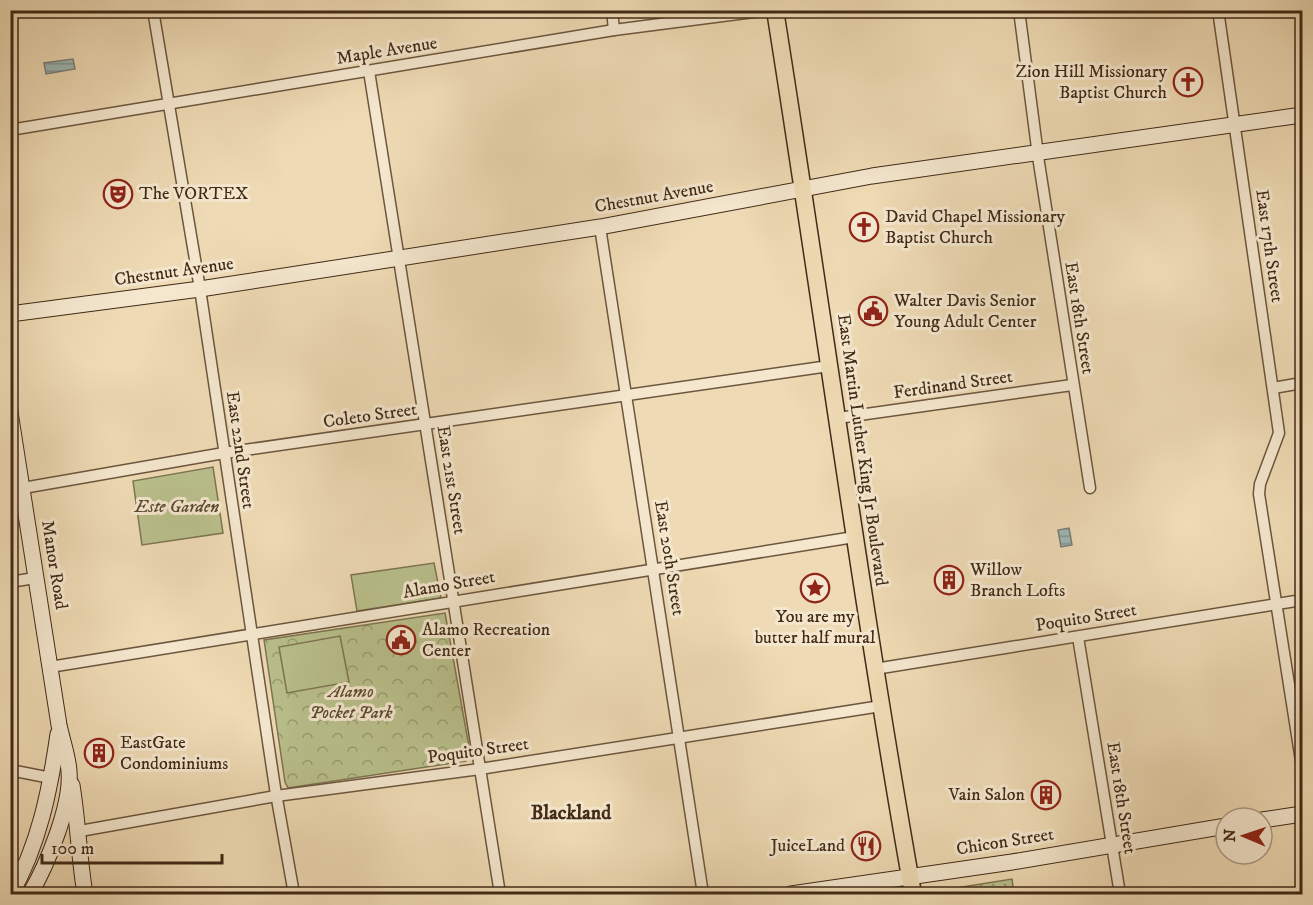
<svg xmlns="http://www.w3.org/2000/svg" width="1313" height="905" font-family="'IM FELL DW Pica',serif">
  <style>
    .grass { fill: url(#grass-dots); stroke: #7d7552; stroke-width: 1.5 }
    .forest { fill: url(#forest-crowns); stroke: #7d7552; stroke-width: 1.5 }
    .garden { fill: #b9c08c; stroke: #7d7552; stroke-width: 1.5 }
    .water { fill: url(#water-rules); stroke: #787f77; stroke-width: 1.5 }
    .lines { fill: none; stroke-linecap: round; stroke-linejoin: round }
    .street-casing { stroke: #6c563e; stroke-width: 13 }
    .secondary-casing { stroke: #412a17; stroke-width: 17 }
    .primary-casing { stroke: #412a17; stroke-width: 19 }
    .street { stroke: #f4e7ce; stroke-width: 10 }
    .secondary { stroke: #f4e7ce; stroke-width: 15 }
    .primary { stroke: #eedab4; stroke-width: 16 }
    .labels { text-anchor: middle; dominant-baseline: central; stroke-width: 6; stroke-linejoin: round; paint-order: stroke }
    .street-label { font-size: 18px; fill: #412a17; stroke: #f4e7ce }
    .poi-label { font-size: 18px; fill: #412a17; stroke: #f4e7ce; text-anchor: start }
    .park-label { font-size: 18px; font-style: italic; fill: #59482e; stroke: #f4e7ce }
    .neighbourhood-label { font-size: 20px; font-weight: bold; fill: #412a17; stroke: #f4e7ce }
  </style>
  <defs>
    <pattern id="grass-dots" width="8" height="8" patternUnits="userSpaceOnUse" patternTransform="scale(1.5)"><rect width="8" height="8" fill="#b9c08c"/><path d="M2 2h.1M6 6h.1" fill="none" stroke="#989c71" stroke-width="1.8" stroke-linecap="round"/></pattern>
    <pattern id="forest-crowns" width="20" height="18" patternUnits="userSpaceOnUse" patternTransform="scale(1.5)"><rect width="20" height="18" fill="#b9c08c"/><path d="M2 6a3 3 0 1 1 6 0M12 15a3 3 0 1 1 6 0" fill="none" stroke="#989c71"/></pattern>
    <pattern id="water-rules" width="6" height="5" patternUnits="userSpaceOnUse" patternTransform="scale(1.5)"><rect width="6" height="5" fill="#9db8b7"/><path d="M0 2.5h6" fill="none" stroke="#829694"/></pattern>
  </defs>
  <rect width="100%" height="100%" fill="#eedab4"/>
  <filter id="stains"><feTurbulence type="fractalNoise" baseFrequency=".00333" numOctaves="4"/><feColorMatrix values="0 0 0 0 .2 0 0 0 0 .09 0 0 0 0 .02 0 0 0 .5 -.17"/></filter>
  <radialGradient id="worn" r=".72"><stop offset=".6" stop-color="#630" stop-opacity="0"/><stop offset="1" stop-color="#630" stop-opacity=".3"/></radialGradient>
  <polygon class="grass" points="1012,879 1014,894 931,894 931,892"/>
  <polygon class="forest" points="445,613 470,752 466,761 288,788 285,782 264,640"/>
  <g class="garden">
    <polygon points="213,467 223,533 142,545 133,481"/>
    <polygon points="434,563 441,598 357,611 351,575"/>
    <polygon points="340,636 349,682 287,693 279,647"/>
  </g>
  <g class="water">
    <polygon points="73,59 75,69 46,74 44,63"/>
    <polygon points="1069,528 1072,545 1061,547 1058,530"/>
  </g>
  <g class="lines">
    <g class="street-casing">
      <g id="street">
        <polyline points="153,10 200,289 275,788 294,894"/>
        <polyline points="612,10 614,30"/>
        <polyline points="1019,10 1039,163 1090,488"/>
        <polyline points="1218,10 1279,433 1260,484 1259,494 1302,767"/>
        <polyline points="369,71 500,894"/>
        <polyline points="10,130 614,30 769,10"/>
        <polyline points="600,227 703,894"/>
        <polyline points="1273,388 1302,383"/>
        <polyline points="838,418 1072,385"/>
        <polyline points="23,488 224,453 829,366"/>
        <polyline points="10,582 35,578"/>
        <polyline points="1078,637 1120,894"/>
        <polyline points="50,667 854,537"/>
        <polyline points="875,669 1302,600"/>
        <polyline points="10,770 51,778"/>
        <polyline points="80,831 276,796 480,769 881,706"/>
      </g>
    </g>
    <g class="secondary-casing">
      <g id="secondary">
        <polyline points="10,314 200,289 600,227 872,176 1302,115"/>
        <path d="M10 412 59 725C62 740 68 756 69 771 72 805 47 865 30 894"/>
        <path d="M72 785C78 822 79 858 85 894"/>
        <polyline points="1262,820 1302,814"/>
        <path d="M11 894C39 845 50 790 58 734"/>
        <polyline points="791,894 1012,862 1226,826"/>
      </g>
    </g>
    <g class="primary-casing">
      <path id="primary" d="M775 10C822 305 861 601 913 894"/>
    </g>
    <use href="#street" class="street"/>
    <use href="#secondary" class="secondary"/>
    <use href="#primary" class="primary"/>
  </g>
  <defs>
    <g id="church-ring" transform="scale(1.5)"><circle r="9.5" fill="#f4e7ce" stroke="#8f2418" stroke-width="1.5"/><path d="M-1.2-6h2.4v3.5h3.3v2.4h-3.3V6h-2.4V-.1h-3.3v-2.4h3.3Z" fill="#8f2418"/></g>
    <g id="theatre-ring" transform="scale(1.5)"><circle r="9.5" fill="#f4e7ce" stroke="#8f2418" stroke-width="1.5"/><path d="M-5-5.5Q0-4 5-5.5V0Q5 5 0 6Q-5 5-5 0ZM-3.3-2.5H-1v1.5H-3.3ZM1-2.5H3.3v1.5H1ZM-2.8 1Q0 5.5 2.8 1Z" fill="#8f2418"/></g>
    <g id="civic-ring" transform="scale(1.5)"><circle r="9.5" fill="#f4e7ce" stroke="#8f2418" stroke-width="1.5"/><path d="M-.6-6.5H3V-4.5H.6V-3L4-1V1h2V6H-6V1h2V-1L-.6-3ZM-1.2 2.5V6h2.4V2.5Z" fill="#8f2418"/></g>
    <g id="building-ring" transform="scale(1.5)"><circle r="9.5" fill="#f4e7ce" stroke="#8f2418" stroke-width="1.5"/><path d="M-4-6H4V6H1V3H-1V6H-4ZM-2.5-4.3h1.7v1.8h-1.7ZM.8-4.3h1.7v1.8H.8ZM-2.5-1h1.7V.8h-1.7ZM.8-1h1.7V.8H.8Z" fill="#8f2418"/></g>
    <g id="sight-ring" transform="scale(1.5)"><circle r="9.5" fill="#f4e7ce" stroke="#8f2418" stroke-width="1.5"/><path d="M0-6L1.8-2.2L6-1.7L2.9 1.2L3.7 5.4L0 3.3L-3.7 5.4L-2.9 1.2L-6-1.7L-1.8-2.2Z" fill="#8f2418"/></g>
    <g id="restaurant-ring" transform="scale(1.5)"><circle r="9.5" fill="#f4e7ce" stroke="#8f2418" stroke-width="1.5"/><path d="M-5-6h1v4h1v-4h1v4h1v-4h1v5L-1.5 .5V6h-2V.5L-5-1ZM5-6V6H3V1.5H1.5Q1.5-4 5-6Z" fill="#8f2418"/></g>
  </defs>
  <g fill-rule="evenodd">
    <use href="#church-ring" x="1188" y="82"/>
    <use href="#theatre-ring" x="118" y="194"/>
    <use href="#church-ring" x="864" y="227"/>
    <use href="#civic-ring" x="873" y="311"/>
    <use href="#building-ring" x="949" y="580"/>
    <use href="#sight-ring" x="815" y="588"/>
    <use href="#civic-ring" x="401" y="640"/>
    <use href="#building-ring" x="99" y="753"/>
    <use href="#building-ring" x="1046" y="795"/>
    <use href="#restaurant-ring" x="866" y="846"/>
  </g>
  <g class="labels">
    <g class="street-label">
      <text transform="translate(387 51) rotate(-9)">Maple Avenue</text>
      <text transform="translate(654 197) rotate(-10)">Chestnut Avenue</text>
      <text transform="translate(1269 246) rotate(82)">East 17th Street</text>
      <text transform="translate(174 272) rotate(-8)">Chestnut Avenue</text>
      <text transform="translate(1079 318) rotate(81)">East 18th Street</text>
      <text transform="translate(953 385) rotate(-8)">Ferdinand Street</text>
      <text transform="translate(370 416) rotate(-8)">Coleto Street</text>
      <text transform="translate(240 450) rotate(82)">East 22nd Street</text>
      <text transform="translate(862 450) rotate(82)">East Martin Luther King Jr Boulevard</text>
      <text transform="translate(451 480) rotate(81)">East 21st Street</text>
      <text transform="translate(669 558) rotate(81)">East 20th Street</text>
      <text transform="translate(54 565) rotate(81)">Manor Road</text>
      <text transform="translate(449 585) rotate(-10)">Alamo Street</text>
      <text transform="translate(1086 618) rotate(-9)">Poquito Street</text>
      <text transform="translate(478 751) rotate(-8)">Poquito Street</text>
      <text transform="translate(1121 798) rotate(81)">East 18th Street</text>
      <text transform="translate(1005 842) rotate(-9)">Chicon Street</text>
    </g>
    <g class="poi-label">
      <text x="1167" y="72" text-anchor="end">Zion Hill Missionary<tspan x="1167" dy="21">Baptist Church</tspan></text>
      <text x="139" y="194">The VORTEX</text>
      <text x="885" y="217">David Chapel Missionary<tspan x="885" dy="21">Baptist Church</tspan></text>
      <text x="894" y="301">Walter Davis Senior<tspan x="894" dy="21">Young Adult Center</tspan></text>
      <text x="970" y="570">Willow<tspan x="970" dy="21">Branch Lofts</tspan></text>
      <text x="815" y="617" text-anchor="middle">You are my<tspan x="815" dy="21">butter half mural</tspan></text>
      <text x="422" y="630">Alamo Recreation<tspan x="422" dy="21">Center</tspan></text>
      <text x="120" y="743">EastGate<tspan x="120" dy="21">Condominiums</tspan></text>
      <text x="1025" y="795" text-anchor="end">Vain Salon</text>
      <text x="845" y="846" text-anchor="end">JuiceLand</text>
    </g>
    <g class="park-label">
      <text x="177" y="507">Este Garden</text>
      <text x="351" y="692">Alamo<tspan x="351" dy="21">Pocket Park</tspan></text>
    </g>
    <g class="neighbourhood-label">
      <text x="571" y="813">Blackland</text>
    </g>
  </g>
  <rect width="1313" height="905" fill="none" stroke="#eedab4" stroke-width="36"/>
  <rect x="12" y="12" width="1289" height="881" fill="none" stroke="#412a17" stroke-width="3"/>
  <rect x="18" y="18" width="1277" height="869" fill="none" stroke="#412a17" stroke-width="1.5"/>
  <g transform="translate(1244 836) rotate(272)"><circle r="28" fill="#f4e7ce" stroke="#ac9b85" stroke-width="1.5"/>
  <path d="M0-4.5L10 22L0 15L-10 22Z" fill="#8f2418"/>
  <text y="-9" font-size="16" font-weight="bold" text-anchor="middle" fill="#412a17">N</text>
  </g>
  <path d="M42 854v9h180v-9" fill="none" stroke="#412a17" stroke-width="3"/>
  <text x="51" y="854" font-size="18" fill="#412a17" stroke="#f4e7ce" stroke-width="4.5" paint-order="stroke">100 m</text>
  <rect width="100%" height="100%" filter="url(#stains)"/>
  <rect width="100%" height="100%" fill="url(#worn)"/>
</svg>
